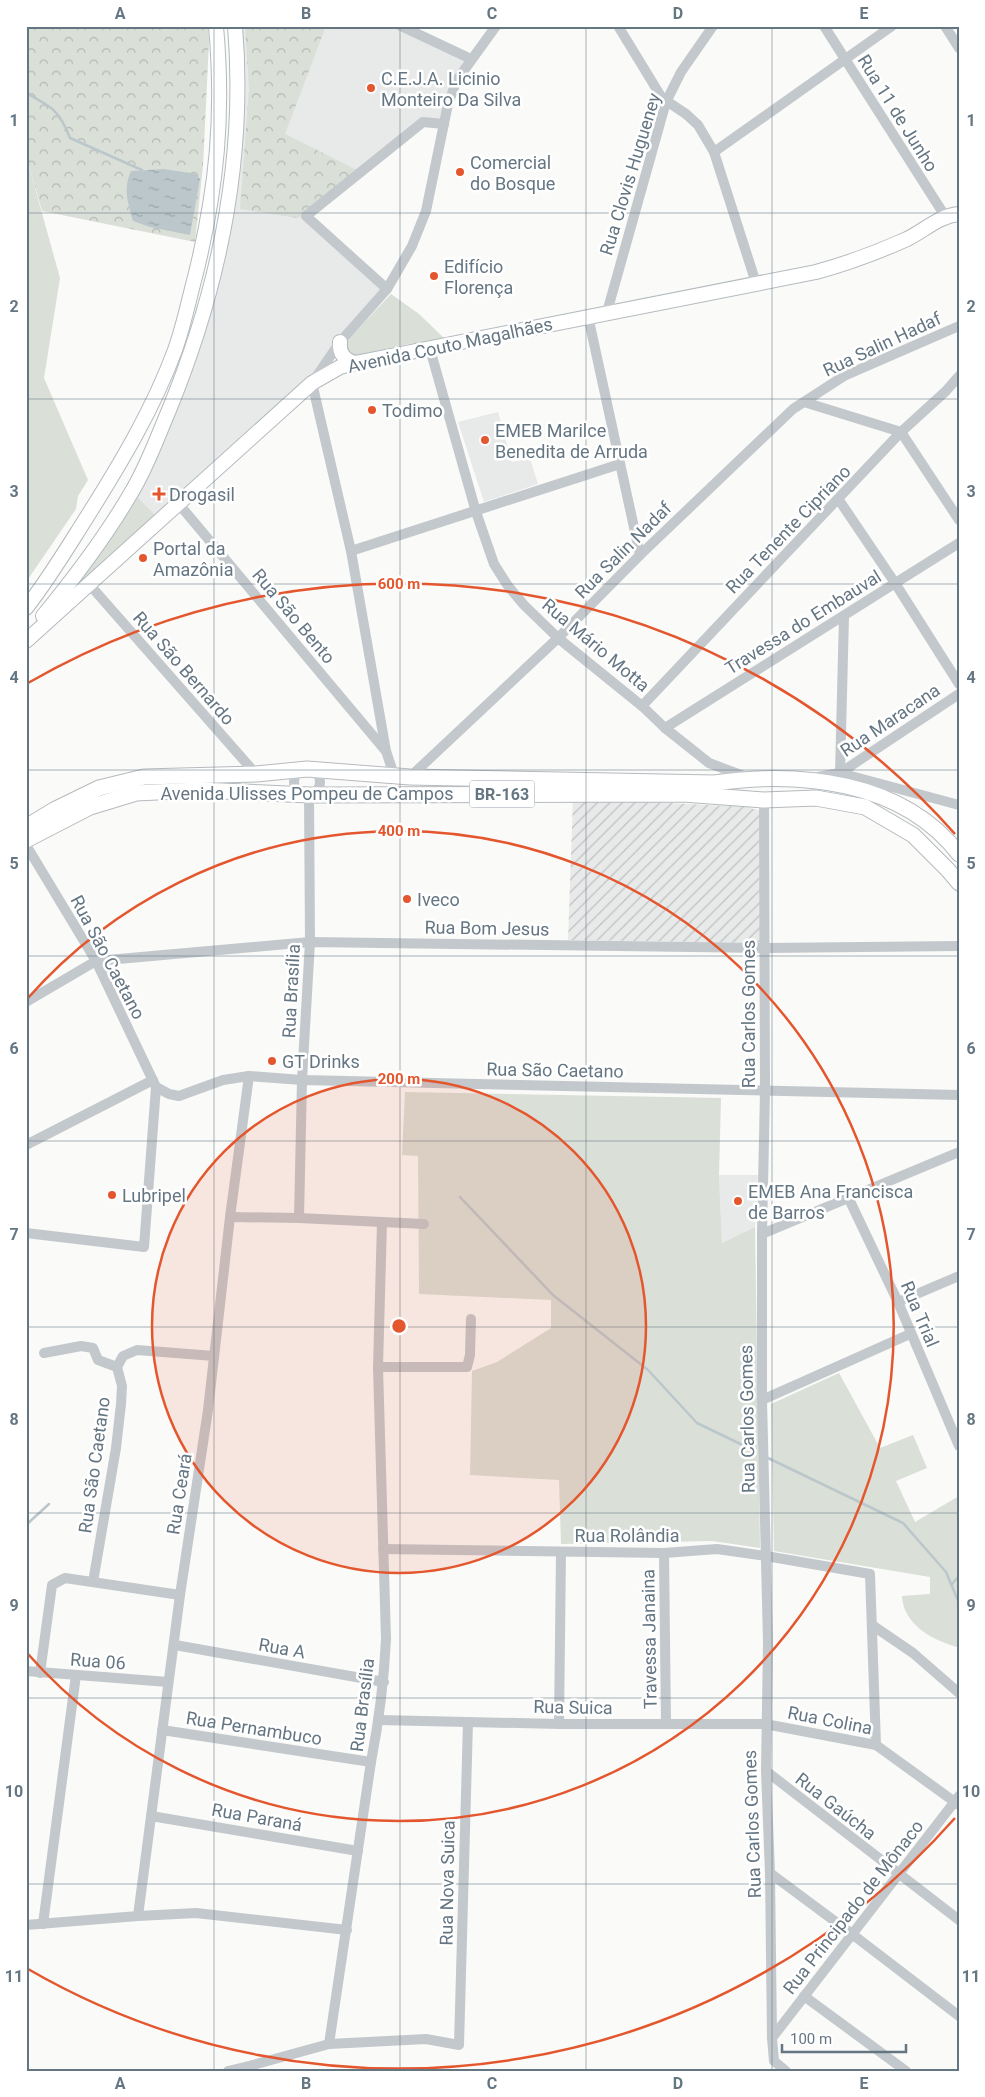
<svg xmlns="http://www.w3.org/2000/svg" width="985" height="2097" font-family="Roboto,sans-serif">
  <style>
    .built { fill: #e8e9e9 }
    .industrial { fill: url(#industrial-furrows) }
    .green { fill: #dadfd7 }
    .forest { fill: url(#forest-crowns) }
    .water { fill: url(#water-ripples) }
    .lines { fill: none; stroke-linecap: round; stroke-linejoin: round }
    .stream { stroke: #bbc7cb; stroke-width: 2.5 }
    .secondary-casing { stroke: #b3babf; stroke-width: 16 }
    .primary-casing { stroke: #b5babe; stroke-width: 17 }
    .minor { stroke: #c3c8cc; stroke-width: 10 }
    .secondary { stroke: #fff; stroke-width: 14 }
    .primary { stroke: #fff; stroke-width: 15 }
    .grid { fill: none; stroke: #657683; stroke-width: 1; stroke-opacity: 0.55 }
    .ring { fill: none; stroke: #e4572e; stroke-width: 2.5 }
    .poi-dot { fill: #e4572e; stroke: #fff; stroke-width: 2 }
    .labels { text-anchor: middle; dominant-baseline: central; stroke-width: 5; stroke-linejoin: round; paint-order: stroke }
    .shield { fill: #fff; stroke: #939fa8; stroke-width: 1 }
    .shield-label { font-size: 16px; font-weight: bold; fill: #657683 }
    .poi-label { font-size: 18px; fill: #657683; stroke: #fff; text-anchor: start }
    .street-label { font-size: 18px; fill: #657683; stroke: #fff }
    .centre { fill: #e4572e; stroke: #fff; stroke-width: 2.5 }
    .ring-label { font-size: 15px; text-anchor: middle; font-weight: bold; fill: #e4572e; stroke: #fff; stroke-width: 5; stroke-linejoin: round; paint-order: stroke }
    .neatline { fill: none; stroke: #657683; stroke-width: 2 }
    .grid-label { font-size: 16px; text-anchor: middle; font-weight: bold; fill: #657683 }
  </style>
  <defs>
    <pattern id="industrial-furrows" width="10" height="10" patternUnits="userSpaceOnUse" patternTransform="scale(1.25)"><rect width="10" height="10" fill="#e8e9e9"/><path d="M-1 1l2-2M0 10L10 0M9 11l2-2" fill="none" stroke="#c0c1c2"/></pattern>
    <pattern id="forest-crowns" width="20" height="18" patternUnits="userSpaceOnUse" patternTransform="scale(1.25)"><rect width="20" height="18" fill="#dadfd7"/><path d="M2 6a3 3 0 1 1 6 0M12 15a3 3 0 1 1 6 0" fill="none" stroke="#b4b9b4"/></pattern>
    <pattern id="water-ripples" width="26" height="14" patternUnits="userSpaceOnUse" patternTransform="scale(1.25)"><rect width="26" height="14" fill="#bbc7cb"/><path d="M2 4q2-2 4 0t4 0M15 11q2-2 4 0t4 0" fill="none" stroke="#9ca6aa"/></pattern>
  </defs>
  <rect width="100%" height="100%" fill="#fafaf8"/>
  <g class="built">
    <polygon points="240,26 393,26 466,61 439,121 421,120 301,216 382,290 312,376 56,609 147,467 228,230"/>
    <polygon points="498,412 512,462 530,458 538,484 484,502 458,422"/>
    <polygon points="719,1175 758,1175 755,1227 722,1243"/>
  </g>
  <polygon class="industrial" points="573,798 747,807 761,811 761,943 568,940"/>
  <g class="green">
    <polygon points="26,162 28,163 60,278 44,378 88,480 78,496 76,509 26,582"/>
    <polygon points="391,294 419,314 446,340 408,344 355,356 350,354 347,348 347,341"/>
    <polygon points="137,497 158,518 73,591 73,588"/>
    <polygon points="405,1092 721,1098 719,1175 722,1243 755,1227 760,1548 712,1541 561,1544 559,1480 470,1475 472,1371 497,1362 551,1328 551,1300 419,1294 418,1156 402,1155"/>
    <path d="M839 1373 880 1448 913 1435 927 1468 896 1481 915 1522 959 1496V1650L957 1647C932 1640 903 1624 902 1596L930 1594V1577L774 1551 771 1404Z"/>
  </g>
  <g class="forest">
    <polygon points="26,26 208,26 209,41 203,166 195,242 42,211 28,163 26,162"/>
    <polygon points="245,26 326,26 285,134 357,170 298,218 240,209 249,89"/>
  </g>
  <path class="water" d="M164 169 196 174 200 179 190 235 150 227 133 221C128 203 123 188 131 171Z"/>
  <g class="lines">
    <g class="stream">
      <path d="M26 93C52 107 59 110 70 138L142 170"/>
      <polyline points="460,1197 553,1295 648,1370 697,1423 755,1451"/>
      <polyline points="768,1458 903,1523 946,1572 959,1603"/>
      <polyline points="26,1525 49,1504"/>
      <polyline points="952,1584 959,1576"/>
    </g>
    <g class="secondary-casing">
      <g id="secondary">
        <path d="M340 342C339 353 344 360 355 363"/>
        <path d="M26 608C48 580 66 550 85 520 119 466 153 410 175 350 184 325 189 299 196 273 217 187 224 115 216 26"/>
        <path d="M43 616C75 577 106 536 131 493 147 467 157 438 169 410 219 288 246 158 235 26"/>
        <path d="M26 641 312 383 340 367 355 363 816 272C849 263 876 253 907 239 925 230 939 216 959 214"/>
      </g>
    </g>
    <g class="primary-casing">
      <g id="primary">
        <path d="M26 827 54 810 99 788 144 777 256 774 307 769 410 777 714 783C799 771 902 780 959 854"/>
        <polyline points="26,840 90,807 136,793 199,790 309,795 683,794 764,800 816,798 865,807 913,835 948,870 959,883"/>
      </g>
    </g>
    <g class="minor">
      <polyline points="401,26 471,59"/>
      <polyline points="618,26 662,98 686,114 698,125 714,152 756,283"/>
      <polyline points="824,26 945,216"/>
      <polyline points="945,26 959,48"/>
      <polyline points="714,152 892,26"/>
      <polyline points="387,289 306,216 423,122 444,124"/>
      <polyline points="607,312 666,102 681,72 713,26"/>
      <polyline points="588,316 640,555"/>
      <polyline points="430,349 476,512 494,564 508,586 524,605 558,638 642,706 665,728 709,763 749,778"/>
      <polyline points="804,402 901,432 959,520"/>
      <polyline points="839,500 895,583 959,684"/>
      <polyline points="178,503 385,750"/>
      <polyline points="351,551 620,464"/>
      <polyline points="89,584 256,774"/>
      <polyline points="642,706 901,432 946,391 959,376"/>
      <polyline points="665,728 959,543"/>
      <circle cx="307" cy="782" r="13"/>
      <polyline points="840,773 844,616"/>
      <polyline points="840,773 959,694"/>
      <polyline points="394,775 386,751 351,551 312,383 340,342 387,289 412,246 426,211 448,104 457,80 496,26"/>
      <polyline points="410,777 558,638 640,555 793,409 844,376 959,326"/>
      <polyline points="812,778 840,773 959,805"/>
      <polyline points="764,800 765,1091 762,1234 762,1400 768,1642 766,1771 770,1873 772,2038 774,2061 786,2071"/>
      <polyline points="26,845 96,961 156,1087 169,1094 179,1096 223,1080 249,1076 302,1080 959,1095"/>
      <polyline points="26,1002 96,961 310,942 765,948 959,946"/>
      <polyline points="26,1145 153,1080"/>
      <polyline points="848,1197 898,1302 959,1446"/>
      <polyline points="230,1217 299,1218 424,1224"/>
      <polyline points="299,1218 302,1080 310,942 309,795"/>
      <polyline points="26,1233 144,1247 156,1087"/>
      <polyline points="762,1234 959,1152"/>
      <polyline points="898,1302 959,1276"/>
      <polyline points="44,1353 81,1346 93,1348 98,1360 117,1367"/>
      <polyline points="378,1367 467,1367 470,1355 471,1319"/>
      <polyline points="762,1400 910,1334"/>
      <polyline points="383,1549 664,1553 717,1549 766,1556 870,1574 876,1745"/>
      <polyline points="664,1553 666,1724"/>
      <polyline points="93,1582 116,1448 121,1404 122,1386 117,1367 123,1356 137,1350 214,1356"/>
      <polyline points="872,1625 913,1653 959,1693"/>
      <polyline points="175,1645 384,1682"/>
      <polyline points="26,1671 168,1682"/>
      <polyline points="40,1673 52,1585 65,1578 180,1595"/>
      <polyline points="379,1720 559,1724 765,1724 876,1745 959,1805"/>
      <polyline points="559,1724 561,1552"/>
      <polyline points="162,1730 371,1762"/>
      <polyline points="766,1771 959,1920"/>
      <polyline points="151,1816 358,1851"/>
      <polyline points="770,1873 852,1934 959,2016"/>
      <polyline points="138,1916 180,1595 208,1410 230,1217 249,1076"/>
      <polyline points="43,1924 76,1675"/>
      <polyline points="26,1925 138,1916 196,1913 347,1930"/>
      <polyline points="804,1996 906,2071"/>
      <polyline points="772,2038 959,1796"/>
      <path d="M329 2044 371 1762C379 1721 384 1681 386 1639L378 1367 382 1222"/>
      <polyline points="228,2071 253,2065"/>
      <polyline points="252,2071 253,2065 329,2044 426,2039 459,2045 468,1722"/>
    </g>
    <use href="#secondary" class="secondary"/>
    <use href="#primary" class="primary"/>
  </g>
  <path class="grid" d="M214 26V2071M400 26V2071M586 26V2071M772 26V2071M26 213H959M26 399H959M26 584H959M26 770H959M26 956H959M26 1141H959M26 1327H959M26 1513H959M26 1698H959M26 1884H959"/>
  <circle cx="399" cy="1326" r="247" fill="#e4572e" fill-opacity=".12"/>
  <g class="ring">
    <circle cx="399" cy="1326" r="247"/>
    <path d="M28 998A495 495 0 1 1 28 1654"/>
    <path d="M955 1818A742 742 0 0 1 28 1969M28 683A742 742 0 0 1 955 834"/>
  </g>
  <g class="poi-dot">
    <circle cx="371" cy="88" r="5"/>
    <circle cx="460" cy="172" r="5"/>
    <circle cx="434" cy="276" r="5"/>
    <circle cx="372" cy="410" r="5"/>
    <circle cx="485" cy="440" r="5"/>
    <path d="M156.5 486.5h5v5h5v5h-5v5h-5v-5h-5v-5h5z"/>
    <circle cx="143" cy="558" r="5"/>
    <circle cx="407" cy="899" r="5"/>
    <circle cx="272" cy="1061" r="5"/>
    <circle cx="112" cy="1195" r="5"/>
    <circle cx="738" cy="1201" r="5"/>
  </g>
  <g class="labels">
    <rect class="shield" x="469.5" y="780.5" width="65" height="27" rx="4"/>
    <g class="shield-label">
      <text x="502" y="794">BR-163</text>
    </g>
    <g class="poi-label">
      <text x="381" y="78">C.E.J.A. Licinio<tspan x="381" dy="21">Monteiro Da Silva</tspan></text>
      <text x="470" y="162">Comercial<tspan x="470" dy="21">do Bosque</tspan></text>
      <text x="444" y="266">Edifício<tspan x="444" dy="21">Florença</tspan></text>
      <text x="382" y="410">Todimo</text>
      <text x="495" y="430">EMEB Marilce<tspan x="495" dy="21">Benedita de Arruda</tspan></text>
      <text x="169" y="494">Drogasil</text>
      <text x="153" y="548">Portal da<tspan x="153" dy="21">Amazônia</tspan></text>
      <text x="417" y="899">Iveco</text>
      <text x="282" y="1061">GT Drinks</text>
      <text x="748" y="1191">EMEB Ana Francisca<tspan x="748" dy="21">de Barros</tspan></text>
      <text x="122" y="1195">Lubripel</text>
    </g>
    <g class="street-label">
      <text transform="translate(898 113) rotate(58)">Rua 11 de Junho</text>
      <text transform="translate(630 174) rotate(-73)">Rua Clovis Hugueney</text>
      <text transform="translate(882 344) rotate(-25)">Rua Salin Hadaf</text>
      <text transform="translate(450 345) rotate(-12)">Avenida Couto Magalhães</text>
      <text transform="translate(788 529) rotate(-46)">Rua Tenente Cipriano</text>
      <text transform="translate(623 550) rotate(-45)">Rua Salin Nadaf</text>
      <text transform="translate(294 616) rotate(50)">Rua São Bento</text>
      <text transform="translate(803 622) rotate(-32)">Travessa do Embauval</text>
      <text transform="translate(596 645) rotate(40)">Rua Mário Motta</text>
      <text transform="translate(184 668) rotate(49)">Rua São Bernardo</text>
      <text transform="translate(890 720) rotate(-34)">Rua Maracana</text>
      <text x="307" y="793">Avenida Ulisses Pompeu de Campos</text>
      <text transform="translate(487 928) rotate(1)">Rua Bom Jesus</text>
      <text transform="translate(108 957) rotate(62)">Rua São Caetano</text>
      <text transform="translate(291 991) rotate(-87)">Rua Brasília</text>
      <text transform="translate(748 1014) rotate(-90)">Rua Carlos Gomes</text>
      <text transform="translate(555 1070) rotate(1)">Rua São Caetano</text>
      <text transform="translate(920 1314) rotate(67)">Rua Trial</text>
      <text transform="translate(747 1419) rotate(-91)">Rua Carlos Gomes</text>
      <text transform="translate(94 1465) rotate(-82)">Rua São Caetano</text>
      <text transform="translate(179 1494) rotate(-81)">Rua Ceará</text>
      <text x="627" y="1535">Rua Rolândia</text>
      <text transform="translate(649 1639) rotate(-91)">Travessa Janaina</text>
      <text transform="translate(282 1648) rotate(10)">Rua A</text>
      <text transform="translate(98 1661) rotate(4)">Rua 06</text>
      <text transform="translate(362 1705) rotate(-83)">Rua Brasília</text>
      <text transform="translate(573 1707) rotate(1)">Rua Suica</text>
      <text transform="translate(830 1720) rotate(11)">Rua Colina</text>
      <text transform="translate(254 1728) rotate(9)">Rua Pernambuco</text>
      <text transform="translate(836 1806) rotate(38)">Rua Gaúcha</text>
      <text transform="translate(257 1817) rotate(10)">Rua Paraná</text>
      <text transform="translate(752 1824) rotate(-92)">Rua Carlos Gomes</text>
      <text transform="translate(447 1883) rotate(-89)">Rua Nova Suica</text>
      <text transform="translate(853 1907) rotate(-52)">Rua Principado de Mônaco</text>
    </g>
  </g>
  <circle cx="399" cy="1326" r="8" class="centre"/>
  <g class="ring-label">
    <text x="399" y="589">600 m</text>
    <text x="399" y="836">400 m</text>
    <text x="399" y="1084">200 m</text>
  </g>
  <rect width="985" height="2097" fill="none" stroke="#ffffff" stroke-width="55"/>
  <path d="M782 2044v8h124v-8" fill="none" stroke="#657683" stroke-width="2.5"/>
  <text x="790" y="2044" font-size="15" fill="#657683" stroke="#ffffff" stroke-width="4" paint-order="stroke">100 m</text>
  <rect x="28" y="28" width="930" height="2042" class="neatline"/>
  <g class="grid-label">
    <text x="120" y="19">A</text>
    <text x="306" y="19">B</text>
    <text x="492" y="19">C</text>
    <text x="678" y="19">D</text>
    <text x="864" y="19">E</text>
    <text x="14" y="126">1</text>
    <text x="971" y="126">1</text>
    <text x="14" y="312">2</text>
    <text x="971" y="312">2</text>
    <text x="14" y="497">3</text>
    <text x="971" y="497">3</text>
    <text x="14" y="683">4</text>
    <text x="971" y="683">4</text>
    <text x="14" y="869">5</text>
    <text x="971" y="869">5</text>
    <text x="14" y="1054">6</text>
    <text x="971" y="1054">6</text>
    <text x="14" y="1240">7</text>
    <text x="971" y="1240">7</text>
    <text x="14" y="1425">8</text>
    <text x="971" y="1425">8</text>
    <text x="14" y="1611">9</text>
    <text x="971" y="1611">9</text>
    <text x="14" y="1797">10</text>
    <text x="971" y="1797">10</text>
    <text x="14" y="1982">11</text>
    <text x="971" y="1982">11</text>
    <text x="120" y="2089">A</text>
    <text x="306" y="2089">B</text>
    <text x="492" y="2089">C</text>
    <text x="678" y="2089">D</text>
    <text x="864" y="2089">E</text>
  </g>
</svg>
